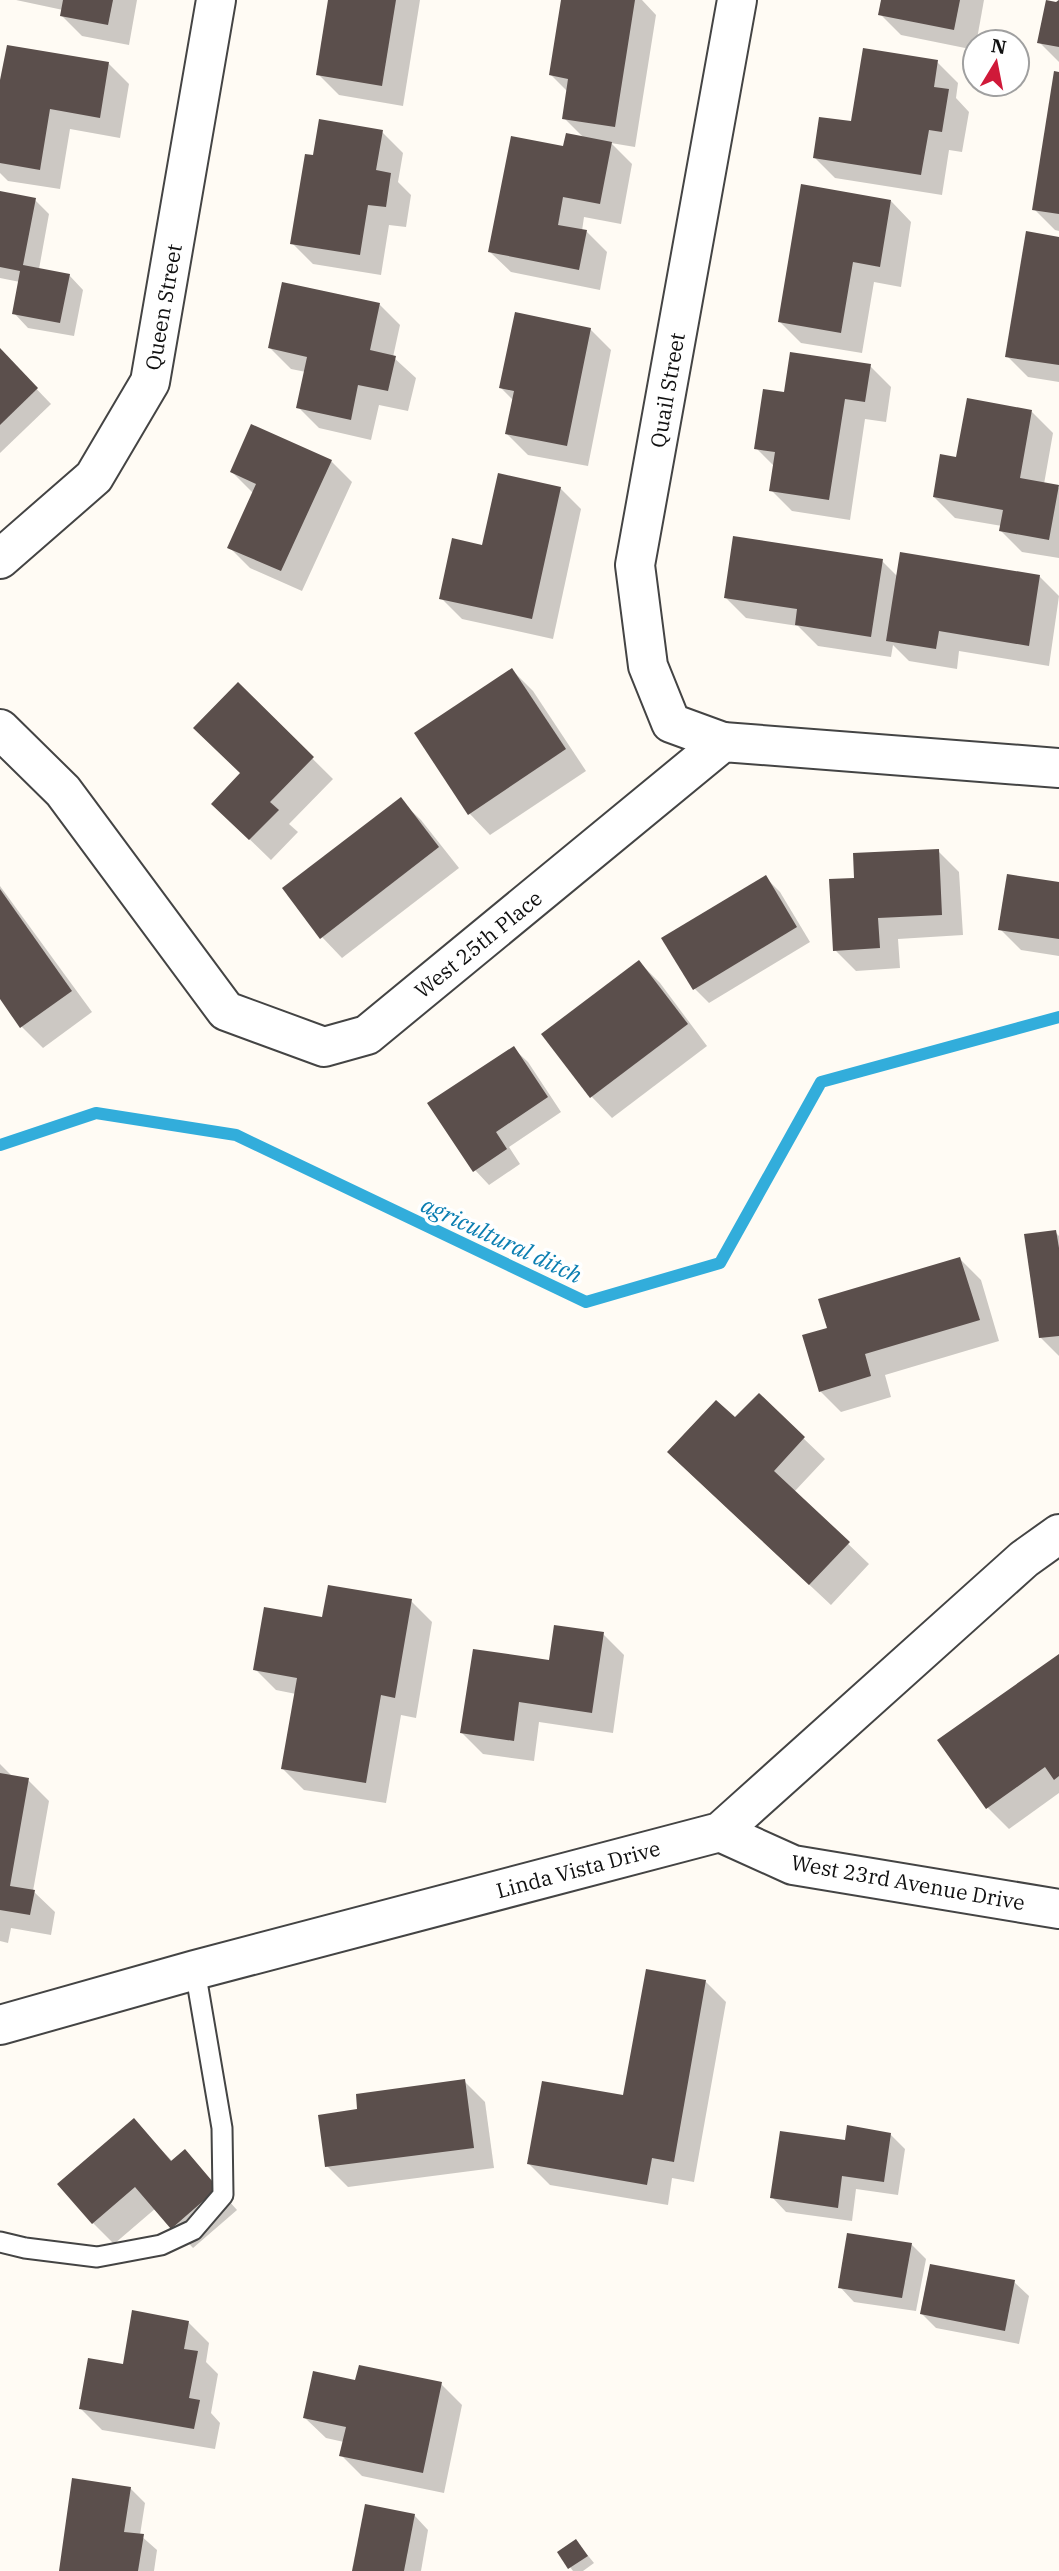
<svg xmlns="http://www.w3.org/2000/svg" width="1059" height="2571" font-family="'IBM Plex Serif',serif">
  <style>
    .shadow { fill: #0003 }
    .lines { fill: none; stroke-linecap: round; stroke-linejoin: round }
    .stream { stroke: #32addb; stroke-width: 12 }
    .building { fill: #5b4f4c }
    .lane-casing { stroke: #444; stroke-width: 23 }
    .street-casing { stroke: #444; stroke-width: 42 }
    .lane { stroke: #fff; stroke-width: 19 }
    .street { stroke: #fff; stroke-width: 38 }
    .labels { text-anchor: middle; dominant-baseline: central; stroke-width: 7; stroke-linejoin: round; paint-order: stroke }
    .street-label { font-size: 21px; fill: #111; stroke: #fff }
    .water-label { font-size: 23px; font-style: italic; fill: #0b7eb1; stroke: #fff }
  </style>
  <rect width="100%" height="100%" fill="#fffbf4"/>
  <g class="shadow">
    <polygon points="16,0 137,0 129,45 82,36 61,15 63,10"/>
    <polygon points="329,0 420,0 403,106 339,95 318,74"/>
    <polygon points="563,0 642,0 656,15 635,147 611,143 632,164 621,224 584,217 582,231 586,231 607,252 600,290 511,272 490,252 564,148 584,138 564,118 568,92 551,75"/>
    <polygon points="883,0 984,0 975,50 901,35 880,14"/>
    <polygon points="1058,0 1059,0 1059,62 1039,42"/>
    <polygon points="937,62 958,83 956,98 969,112 962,152 949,150 942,195 835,178 814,157 852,123"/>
    <polygon points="108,63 129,84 120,138 70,129 60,189 8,181 0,173 0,82"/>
    <polygon points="1059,74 1059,231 1055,230 1034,209"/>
    <polygon points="382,132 403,153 398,182 411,195 406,227 389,225 381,275 313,264 292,243 314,157"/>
    <polygon points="0,193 35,200 49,214 39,269 69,275 83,290 74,336 28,328 14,313 20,282 0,278"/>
    <polygon points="891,201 911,222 901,287 874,282 862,353 801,343 780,322"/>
    <polygon points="1059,238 1059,382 1028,377 1007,356"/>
    <polygon points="379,304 400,325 393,357 416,378 408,411 379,405 371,440 319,428 298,407 306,372 291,369 270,348"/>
    <polygon points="590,329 611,350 588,466 528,455 507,434 514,401 501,388"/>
    <polygon points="0,351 51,404 0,453"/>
    <polygon points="870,366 891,387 886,422 865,419 850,520 792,511 771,490 775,467 756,448 786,395"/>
    <polygon points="1032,412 1053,433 1044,484 1059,488 1059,558 1022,552 1001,531 1002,526 955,518 934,497 958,459"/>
    <polygon points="331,461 352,482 302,591 250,568 229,547 254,494 232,472"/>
    <polygon points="560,488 581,509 553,639 462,619 441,598 484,547"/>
    <polygon points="882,561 898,577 1039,576 1059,596 1049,666 959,651 957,669 909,661 893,645 891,657 818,646 798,626 746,618 725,597"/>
    <polygon points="512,670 533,691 586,771 490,835 470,814"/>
    <polygon points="238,685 333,779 289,824 298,832 271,860 234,824 242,774"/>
    <polygon points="400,800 421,820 459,868 342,958 322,937"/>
    <polygon points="938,851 959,872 963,935 898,939 900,968 856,971 835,950 856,880"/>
    <polygon points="765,877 780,892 810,942 709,1003 695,989 664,939"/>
    <polygon points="1059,883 1059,956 1021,950 1000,929"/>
    <polygon points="0,886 92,1012 43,1048 22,1027 0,996"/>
    <polygon points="639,962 660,983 707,1046 612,1118 592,1097 544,1034"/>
    <polygon points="513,1048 528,1062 561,1112 509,1147 520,1164 489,1185 475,1170"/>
    <polygon points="1055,1232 1059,1236 1059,1356 1040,1337"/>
    <polygon points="960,1259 981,1280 999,1341 885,1375 891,1397 841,1412 820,1391 829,1329"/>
    <polygon points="759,1396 825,1459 794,1492 869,1564 831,1605 690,1473"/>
    <polygon points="411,1601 432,1622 416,1718 401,1715 386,1803 304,1790 283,1769 296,1694 276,1690 255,1669 324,1619"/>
    <polygon points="603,1634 624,1655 613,1733 539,1722 534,1761 483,1754 462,1733 550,1662"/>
    <polygon points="1059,1657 1059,1793 1009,1829 988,1808 940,1740"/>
    <polygon points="0,1764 13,1777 28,1780 49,1801 33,1891 55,1912 51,1935 11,1928 8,1943 0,1941"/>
    <polygon points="705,1981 726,2002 694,2182 672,2178 668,2205 550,2185 529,2164 624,2097"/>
    <polygon points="464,2081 485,2102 494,2168 348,2187 327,2166 359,2111"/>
    <polygon points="134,2121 173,2162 185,2152 237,2210 193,2248 156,2208 114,2244 93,2223"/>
    <polygon points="890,2134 905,2149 898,2195 856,2189 852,2221 786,2212 772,2197 846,2142"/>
    <polygon points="911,2244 926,2259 916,2311 854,2302 840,2287"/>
    <polygon points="1014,2282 1029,2296 1019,2344 936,2328 922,2314"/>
    <polygon points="188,2322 209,2343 206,2362 218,2374 211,2413 220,2423 215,2449 102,2430 81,2409"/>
    <polygon points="357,2383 441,2384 462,2405 444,2493 362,2476 341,2455 344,2442 326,2438 305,2418"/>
    <polygon points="130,2488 145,2503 140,2535 157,2550 154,2571 60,2571"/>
    <polygon points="414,2515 428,2530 421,2571 354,2571"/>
    <polygon points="576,2541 594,2563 583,2571 573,2571 559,2552"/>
  </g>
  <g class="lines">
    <polyline class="stream" points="0,1145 96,1113 236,1135 586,1302 720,1263 821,1082 1059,1017"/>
  </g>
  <g class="building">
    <polygon points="63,0 113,0 108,25 60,16"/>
    <polygon points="328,0 396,0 382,86 316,75"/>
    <polygon points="561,0 635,0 615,127 562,119 568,79 549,75"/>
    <polygon points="881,0 960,0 954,30 878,15"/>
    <polygon points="1046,0 1056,2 1059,0 1059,47 1037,43"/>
    <polygon points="7,45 109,62 100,118 50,109 40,170 0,163 0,80"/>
    <polygon points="863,48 938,60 934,87 949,89 942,132 929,130 921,175 813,158 819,117 851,121"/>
    <polygon points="1054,71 1059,72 1059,214 1032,210"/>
    <polygon points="319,119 383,130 376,170 391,173 386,207 368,205 360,255 290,244 305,154 313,155"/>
    <polygon points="566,133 612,142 600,204 563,197 558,225 587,230 579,270 488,252 511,136 563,146"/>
    <polygon points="801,184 891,200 880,267 853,262 841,333 778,322"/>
    <polygon points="0,191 36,198 23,265 70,274 60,323 12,314 20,271 0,267"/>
    <polygon points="1026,231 1059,237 1059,365 1005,357"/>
    <polygon points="282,282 380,303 370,350 396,356 388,391 358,385 351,420 296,408 307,357 268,348"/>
    <polygon points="515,312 591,328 567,446 505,434 514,391 499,388"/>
    <polygon points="0,348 38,388 0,425"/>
    <polygon points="790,352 871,364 865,402 845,399 829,500 769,491 775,452 754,449 763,389 784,392"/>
    <polygon points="967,398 1032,410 1020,478 1059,485 1049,540 999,531 1003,510 933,497 940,454 956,457"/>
    <polygon points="251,424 332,460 281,571 227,548 256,484 230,472"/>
    <polygon points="498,473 561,487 532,619 439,599 452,538 482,545"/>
    <polygon points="733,536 883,559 871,637 795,625 797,609 724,598"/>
    <polygon points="900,552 1040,575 1029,646 939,631 936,649 886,641"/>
    <polygon points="512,668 566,749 468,815 414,733"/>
    <polygon points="238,682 314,757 270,802 279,810 249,840 211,804 240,773 193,728"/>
    <polygon points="401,797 439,847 320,939 282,888"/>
    <polygon points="939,849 942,915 878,918 880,948 833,951 829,879 854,878 853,853"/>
    <polygon points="1007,874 1059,882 1059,939 998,930"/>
    <polygon points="766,875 797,927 693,990 661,938"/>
    <polygon points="0,889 72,991 20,1028 0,999"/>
    <polygon points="639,960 688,1024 590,1098 541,1034"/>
    <polygon points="514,1046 548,1097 496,1132 507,1149 473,1172 427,1103"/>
    <polygon points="1056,1230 1059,1248 1059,1336 1039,1338 1024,1234"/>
    <polygon points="960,1257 980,1320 865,1354 871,1376 819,1392 802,1335 827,1328 818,1299"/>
    <polygon points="759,1393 805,1437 774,1471 850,1542 809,1585 667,1452 716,1400 735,1417"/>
    <polygon points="328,1585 412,1599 395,1698 381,1695 366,1783 281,1769 297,1678 253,1670 264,1607 322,1617"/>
    <polygon points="554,1625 604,1632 592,1713 519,1702 514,1741 460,1733 473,1649 549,1660"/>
    <polygon points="1059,1654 1059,1776 1054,1780 1045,1767 986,1809 937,1740"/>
    <polygon points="0,1773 29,1778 10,1886 35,1890 30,1915 0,1910"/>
    <polygon points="646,1969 706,1980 674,2162 652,2158 647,2185 527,2164 542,2081 623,2095"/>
    <polygon points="465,2079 474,2148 325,2167 318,2115 357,2109 356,2094"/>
    <polygon points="134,2118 171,2161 185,2149 218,2188 171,2229 135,2187 92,2224 57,2184"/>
    <polygon points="847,2125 891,2133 884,2182 842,2176 838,2208 770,2198 780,2131 845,2140"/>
    <polygon points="847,2233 912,2243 902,2298 838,2288"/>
    <polygon points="930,2264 1015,2280 1005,2331 920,2314"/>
    <polygon points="132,2310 189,2321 184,2349 198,2351 189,2398 200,2400 194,2429 79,2409 88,2358 123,2364"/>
    <polygon points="359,2365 442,2382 423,2473 339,2456 346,2427 303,2418 313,2371 355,2380"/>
    <polygon points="72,2478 131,2487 124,2532 144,2534 138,2571 59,2571"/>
    <polygon points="365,2504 415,2514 404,2571 352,2571"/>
    <polygon points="576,2539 588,2556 568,2569 557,2552"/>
  </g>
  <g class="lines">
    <g class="lane-casing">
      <polyline id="lane" points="0,2242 25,2248 97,2257 161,2245 193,2230 223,2195 222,2128 195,1970"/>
    </g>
    <g class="street-casing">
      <g id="street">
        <polyline points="0,559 94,477 150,382 216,0"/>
        <polyline points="0,729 63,791 226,1011 324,1047 367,1035 723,742 1059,768"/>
        <polyline points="723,742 671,723 648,666 635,565 737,0"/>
        <polyline points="720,1832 793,1865 1059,1909"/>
        <polyline points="0,2025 195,1970 720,1832 1024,1559 1059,1534"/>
      </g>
    </g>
    <use href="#lane" class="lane"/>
    <use href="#street" class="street"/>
  </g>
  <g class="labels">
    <g class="street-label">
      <text transform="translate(163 307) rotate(-80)">Queen Street</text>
      <text transform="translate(667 390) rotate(-80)">Quail Street</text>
      <text transform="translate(478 944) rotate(-39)">West 25th Place</text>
      <text transform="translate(578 1869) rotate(-15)">Linda Vista Drive</text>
      <text transform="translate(908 1882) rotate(10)">West 23rd Avenue Drive</text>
    </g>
    <g class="water-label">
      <text transform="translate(502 1239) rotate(25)">agricultural ditch</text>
    </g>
  </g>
  <g transform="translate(996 63) rotate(10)"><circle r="33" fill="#ffffff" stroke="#a0a0a0" stroke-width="2"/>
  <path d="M0-5L12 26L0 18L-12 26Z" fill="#d01939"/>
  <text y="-10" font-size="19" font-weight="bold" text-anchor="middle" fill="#111111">N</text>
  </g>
</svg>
